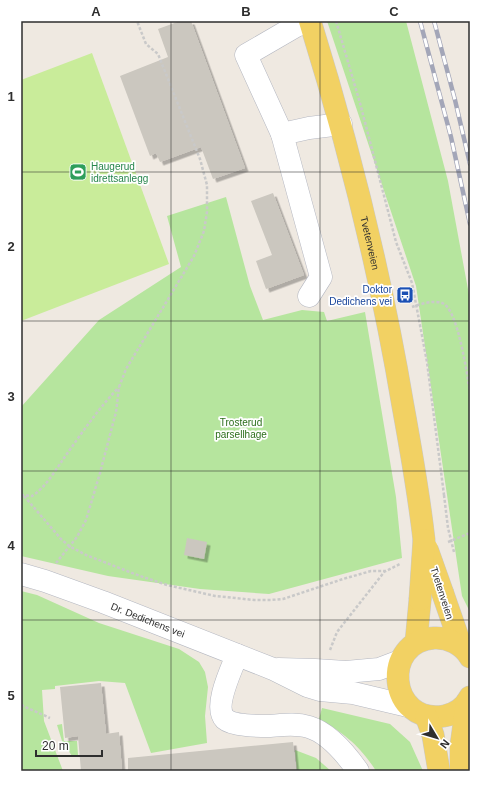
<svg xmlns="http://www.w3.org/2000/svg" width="491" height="792" font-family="Arial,sans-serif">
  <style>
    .green { fill: #b6e59e }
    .pitch { fill: #c9ec9a }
    .building { fill: #cbc7bf; filter: url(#shadow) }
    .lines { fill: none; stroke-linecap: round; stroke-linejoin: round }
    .minor-casing { stroke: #b4b7c1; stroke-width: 23 }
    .major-casing { stroke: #c9c9c9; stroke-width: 23 }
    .path { stroke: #c9c9c9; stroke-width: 2.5; stroke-dasharray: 3 2; stroke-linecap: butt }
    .minor { stroke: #fff; stroke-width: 22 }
    .major { stroke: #f2d163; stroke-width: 22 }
    .rail-casing { stroke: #a3a6b8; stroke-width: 4.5 }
    .rail { stroke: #fff; stroke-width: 3; stroke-dasharray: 9; stroke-linecap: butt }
    .major-bridge-casing { stroke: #c9c9c9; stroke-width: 23; stroke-linecap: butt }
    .path-bridge { stroke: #c9c9c9; stroke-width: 2.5; stroke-dasharray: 3 2; stroke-linecap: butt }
    .major-bridge { stroke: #f2d163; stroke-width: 22 }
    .grid { fill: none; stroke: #2e2e2e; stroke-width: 1; stroke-opacity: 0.55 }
    .labels { text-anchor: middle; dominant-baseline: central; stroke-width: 3.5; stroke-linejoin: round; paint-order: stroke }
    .leisure-label { font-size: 10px; fill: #27864d; stroke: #fff; text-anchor: start }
    .street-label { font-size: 10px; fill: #2e2e2e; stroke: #fff }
    .transit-label { font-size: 10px; fill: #164399; stroke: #fff; text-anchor: end }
    .park-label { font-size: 10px; fill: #2c6e1b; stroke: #fff }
    .neatline { fill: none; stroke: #2e2e2e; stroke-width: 1.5 }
    .grid-label { font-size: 13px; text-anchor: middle; font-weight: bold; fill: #2e2e2e }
  </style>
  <defs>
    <filter id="shadow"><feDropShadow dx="3.5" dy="3.5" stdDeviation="0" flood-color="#0004"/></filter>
  </defs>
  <rect width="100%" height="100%" fill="#efe9e1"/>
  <g class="green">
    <polygon points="327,21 406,21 448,181 470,300 470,612 462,596 416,286"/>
    <polygon points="226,197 250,286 263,320 302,310 324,312 327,321 365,312 396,497 402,558 269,594 200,589 108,576 21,556 21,407 99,320 181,267 167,216"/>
    <polygon points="21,591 37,595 99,623 179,649 199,662 205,672 208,687 205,716 207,743 151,753 125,683 99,681 55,686 55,689 42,690 44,721 63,771 21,771"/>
    <path d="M322 708 390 724 410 742 423 771H376C360 746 345 734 319 719Z"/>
    <polygon points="62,724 64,741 77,741 78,755 72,756 62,741 57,725"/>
    <polygon points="295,750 316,758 331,771 297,771"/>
  </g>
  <polygon class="pitch" points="92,53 169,264 21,321 21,80"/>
  <g class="building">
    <polygon points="180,21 191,21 245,168 213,179 201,147 160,162 156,153 150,156 120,76 168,57 158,29"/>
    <polygon points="273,193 304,275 266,289 256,261 272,255 251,201"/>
    <polygon points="187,538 207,542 204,559 184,555"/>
    <polygon points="101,683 106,734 119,732 122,771 81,771 78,736 65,738 60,687"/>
    <polygon points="293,742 296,771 128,771 128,758"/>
  </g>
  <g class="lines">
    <g class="minor-casing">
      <g id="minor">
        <polyline points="308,21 296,26 246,55 282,134 321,277 309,296"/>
        <polyline points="282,134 309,128 341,124"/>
        <path id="s1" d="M21 574 45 581 103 602 273 669 307 686 320 690 353 693 408 706"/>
        <path d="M237 655C232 668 213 707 225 719 233 726 259 726 270 726 283 725 296 723 309 727 329 733 346 754 358 771"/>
        <polyline points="278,669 315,670 346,672 379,669 400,661"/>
      </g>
    </g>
    <g class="major-casing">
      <g id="major">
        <path id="s2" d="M310 21C349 147 381 275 403 406 411 450 419 495 424 540"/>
        <polyline points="443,594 461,646"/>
        <polyline points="416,643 420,600"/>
        <path d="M470 657C463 645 448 637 434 638 381 641 388 725 444 716 455 714 465 707 470 697"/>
        <polyline points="426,716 433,735 439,771"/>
        <polyline points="461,771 461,746 467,702"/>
      </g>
    </g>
    <g class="path">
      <polyline points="336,21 360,103 396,242 412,283 427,362 444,495"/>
      <path d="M412 307C420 304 433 300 442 303 458 308 467 375 470 392"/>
      <path d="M21 495 32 496C45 488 55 471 64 458 81 434 98 409 119 387"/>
      <polyline points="24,496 61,539 69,546 86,555 140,576 167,585 215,596 254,600 271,600 283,599 343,579 371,571 386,571 400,564"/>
      <polyline points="448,542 470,533"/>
      <polyline points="56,563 77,537 86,520 100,473 116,412 119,387 126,369 194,256 204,231 207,212 207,185 200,159 158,54 146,44 137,21"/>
      <polyline points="330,650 337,632 385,571"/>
      <polyline points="21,705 50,718"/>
    </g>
    <use href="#minor" class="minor"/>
    <use href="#major" class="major"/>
    <g class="rail-casing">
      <g id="rail">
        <polyline points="420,21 451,137 470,224"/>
        <polyline points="434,21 455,100 470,164"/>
      </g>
    </g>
    <use href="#rail" class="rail"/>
    <g class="major-bridge-casing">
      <g id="major-bridge">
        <polyline points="427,549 443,594"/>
        <polyline points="420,600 424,540"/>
      </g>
    </g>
    <polyline class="path-bridge" points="444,495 448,528 454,552"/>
    <use href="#major-bridge" class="major-bridge"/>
  </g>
  <path class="grid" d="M171 21V771M320 21V771M21 172H470M21 321H470M21 471H470M21 620H470"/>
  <defs>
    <g id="stadium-square" transform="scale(0.9)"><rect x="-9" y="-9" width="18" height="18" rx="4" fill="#2e9e5b" stroke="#fff"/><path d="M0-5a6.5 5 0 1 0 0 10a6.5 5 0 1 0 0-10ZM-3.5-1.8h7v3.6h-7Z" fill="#fff"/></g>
    <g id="bus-square" transform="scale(0.9)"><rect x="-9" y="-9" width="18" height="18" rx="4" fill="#1a4fb4" stroke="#fff"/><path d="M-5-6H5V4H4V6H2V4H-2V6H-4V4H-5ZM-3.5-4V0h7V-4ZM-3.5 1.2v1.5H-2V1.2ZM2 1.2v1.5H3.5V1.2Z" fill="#fff"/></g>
  </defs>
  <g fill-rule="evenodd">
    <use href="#stadium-square" x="78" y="172"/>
    <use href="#bus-square" x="405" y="295"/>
  </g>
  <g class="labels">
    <g class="leisure-label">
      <text x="91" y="166">Haugerud<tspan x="91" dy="12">idrettsanlegg</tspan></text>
    </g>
    <g class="street-label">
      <text stroke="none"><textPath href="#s2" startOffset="230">Tvetenveien</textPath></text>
      <text transform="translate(442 593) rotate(72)">Tvetenveien</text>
      <text stroke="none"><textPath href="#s1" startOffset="135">Dr. Dedichens vei</textPath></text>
    </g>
    <g class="transit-label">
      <text x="392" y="289">Doktor<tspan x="392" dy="12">Dedichens vei</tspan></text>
    </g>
    <g class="park-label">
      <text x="241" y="422">Trosterud<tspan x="241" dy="12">parsellhage</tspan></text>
    </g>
  </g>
  <rect width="491" height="792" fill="none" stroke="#ffffff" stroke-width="44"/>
  <g transform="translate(437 738) rotate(128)" stroke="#ffffff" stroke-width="3" paint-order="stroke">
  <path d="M0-3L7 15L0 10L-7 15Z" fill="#2e2e2e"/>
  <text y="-6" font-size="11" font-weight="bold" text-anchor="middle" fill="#2e2e2e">N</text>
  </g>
  <path d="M36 750v6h66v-6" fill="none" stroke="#2e2e2e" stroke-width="2"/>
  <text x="42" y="750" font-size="12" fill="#2e2e2e" stroke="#ffffff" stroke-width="3" paint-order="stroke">20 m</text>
  <rect x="22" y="22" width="447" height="748" class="neatline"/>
  <g class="grid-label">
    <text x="96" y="16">A</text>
    <text x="246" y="16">B</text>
    <text x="394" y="16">C</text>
    <text x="11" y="101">1</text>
    <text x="11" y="251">2</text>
    <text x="11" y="401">3</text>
    <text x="11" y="550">4</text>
    <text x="11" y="700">5</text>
  </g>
</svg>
